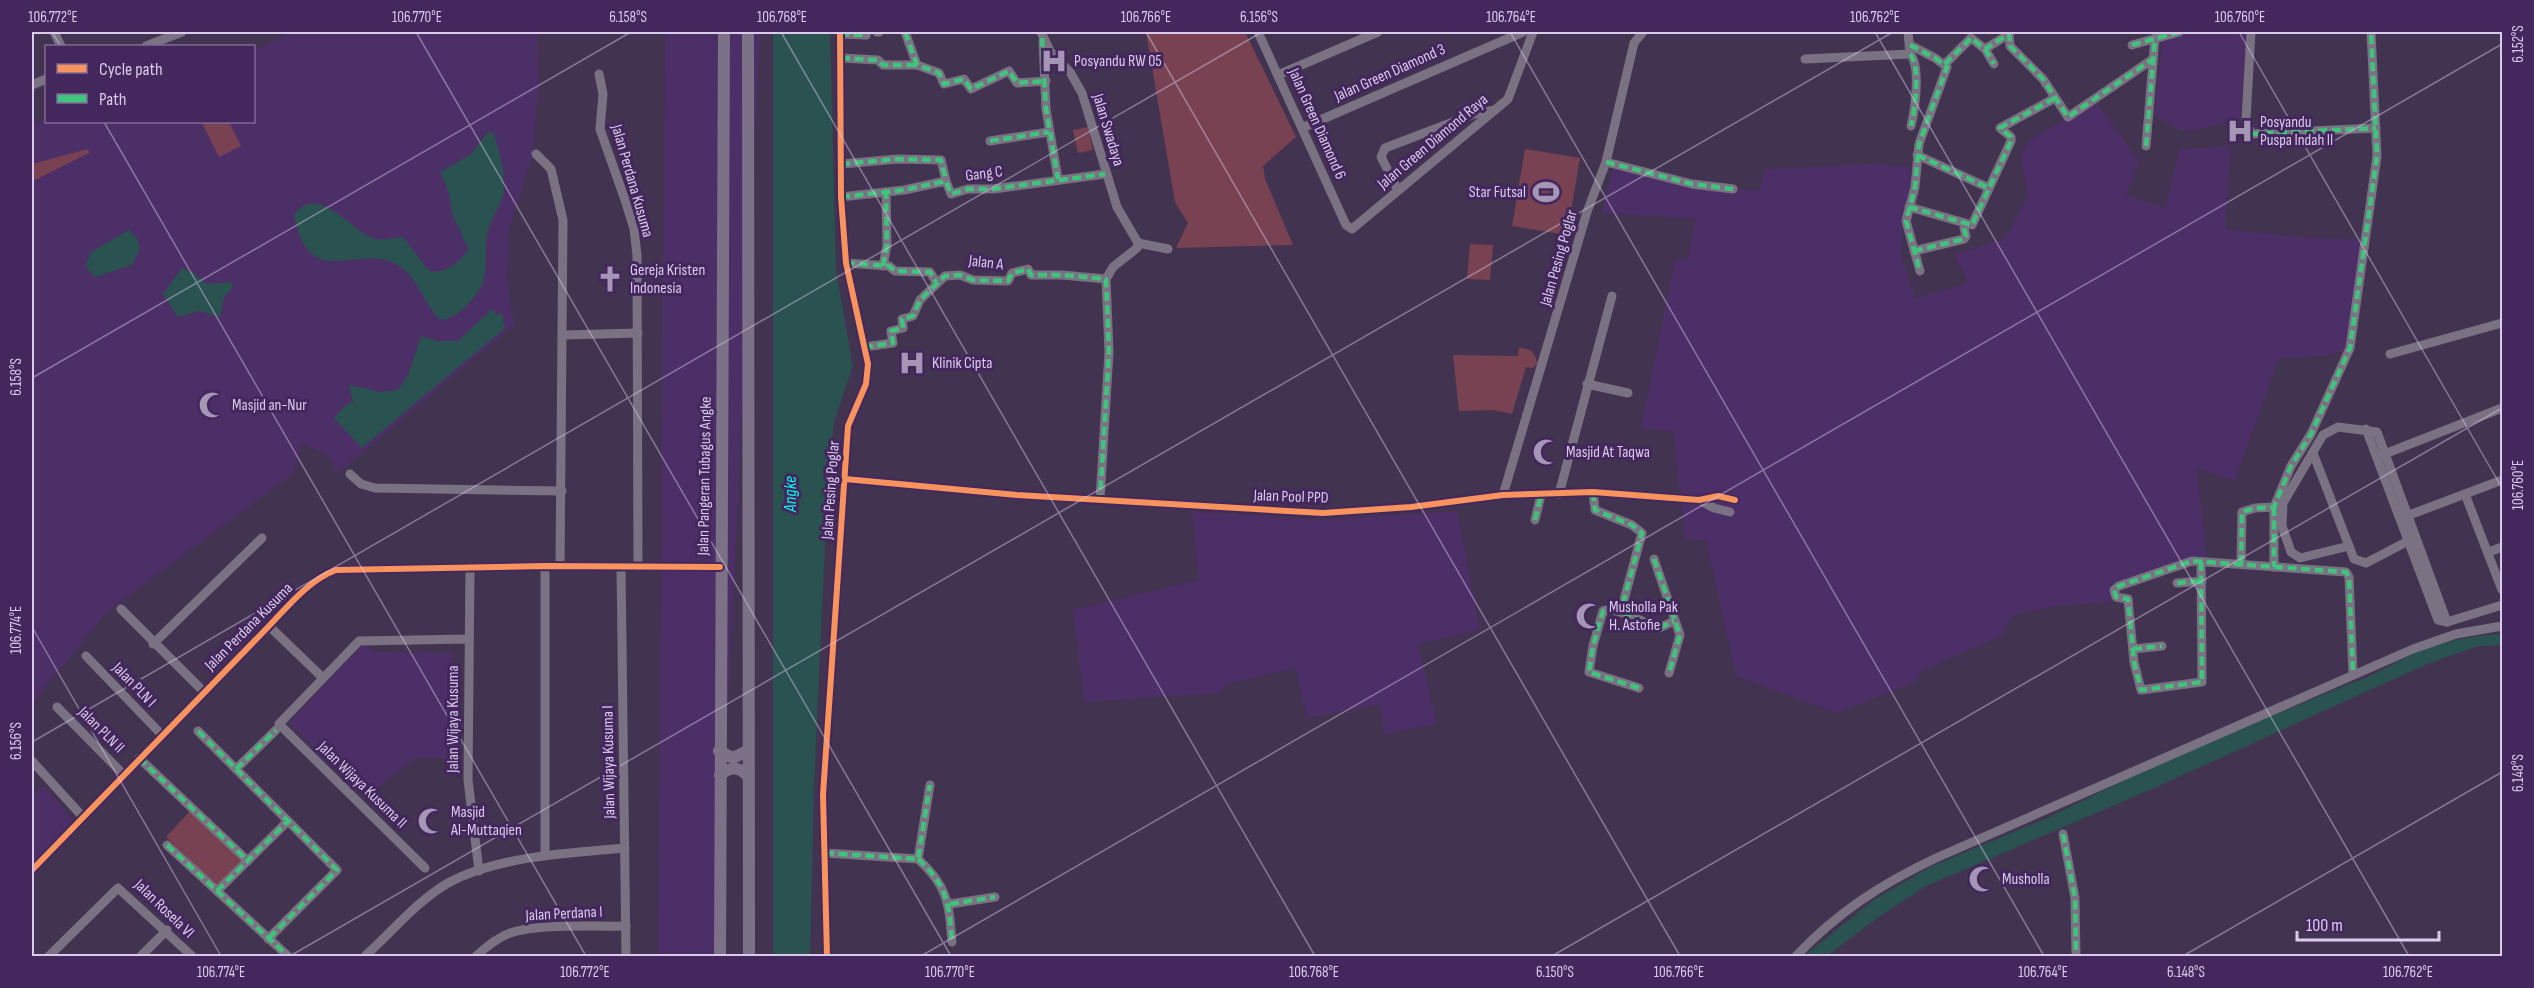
<svg xmlns="http://www.w3.org/2000/svg" width="2534" height="988" font-family="'Sofia Sans Condensed',sans-serif">
  <style>
    .built { fill: #4c2f67 }
    .green { fill: #794252 }
    .water { fill: #2a5250 }
    .lines { fill: none; stroke-linecap: round; stroke-linejoin: round }
    .minor { stroke: #7a7283; stroke-width: 9 }
    .major { stroke: #7c7186; stroke-width: 12 }
    .quiet { stroke: #40c37c; stroke-width: 4.5; stroke-dasharray: 9 4.5; stroke-linecap: butt }
    .cycleway-casing { stroke: #43275d; stroke-width: 10 }
    .cycleway { stroke: #f8935d; stroke-width: 6 }
    .ticks { fill: none; stroke: #dacbec; stroke-width: 1.5; stroke-opacity: 0.45 }
    .labels { text-anchor: middle; dominant-baseline: central; stroke-width: 6; stroke-linejoin: round; paint-order: stroke }
    .poi-label { font-size: 16px; fill: #dacbec; stroke: #43275d; text-anchor: start }
    .street-label { font-size: 16px; fill: #dacbec; stroke: #43275d }
    .water-label { font-size: 18px; font-style: italic; fill: #02faea; stroke: #43275d }
    .neatline { fill: none; stroke: #dacbec; stroke-width: 2 }
    .ticks-label { font-size: 15px; text-anchor: middle; fill: #dacbec }
  </style>
  <rect width="100%" height="100%" fill="#423450"/>
  <g class="built">
    <polygon points="293,32 537,32 539,79 533,154 509,229 507,276 514,325 338,473 328,455 302,444 293,474 109,610 32,703 32,123 46,120 254,122 254,50"/>
    <polygon points="665,32 760,32 716,956 658,956"/>
    <polygon points="2181,32 2247,32 2240,119 2192,131 2181,130 2155,116 2162,39"/>
    <polygon points="2097,103 2139,161 2126,195 2165,208 2180,149 2231,146 2225,229 2297,237 2367,240 2346,350 2326,356 2279,358 2235,481 2197,469 2207,563 2186,561 2112,589 2112,602 2058,606 2013,615 2001,636 1921,671 1917,681 1837,713 1736,676 1706,541 1685,538 1673,432 1641,428 1675,260 1687,259 1696,219 1602,213 1615,161 1694,183 1759,191 1765,169 1870,164 1910,167 1913,193 1904,223 1901,256 1915,298 1968,283 1955,255 2005,238 2028,196 2020,156 2029,140"/>
    <polygon points="1457,511 1480,630 1418,644 1437,724 1385,734 1379,705 1307,718 1295,668 1225,685 1218,693 1084,702 1073,610 1199,580 1192,512 1325,520"/>
    <polygon points="363,644 374,652 452,653 449,758 416,758 366,796 289,723"/>
    <polygon points="43,785 78,827 32,878 32,797"/>
  </g>
  <g class="green">
    <polygon points="1146,32 1245,32 1296,137 1263,166 1265,179 1293,245 1176,248 1188,223 1175,202"/>
    <polygon points="229,122 241,146 219,157 202,123"/>
    <polygon points="1088,127 1093,150 1078,153 1073,130"/>
    <polygon points="88,149 89,153 33,181 32,164"/>
    <polygon points="1525,149 1580,158 1567,235 1512,226"/>
    <polygon points="1470,244 1493,245 1490,280 1467,279"/>
    <polygon points="1519,347 1532,351 1538,363 1533,368 1526,367 1512,414 1493,410 1459,411 1453,355 1518,356"/>
    <polygon points="190,811 243,861 218,887 166,837"/>
  </g>
  <g class="water">
    <polygon points="773,32 830,32 836,271 853,366 834,421 828,477 814,787 810,956 773,956"/>
    <path d="M489 131 494 134C499 152 505 170 504 188 503 204 493 213 489 227 483 245 489 266 483 282 479 295 454 323 440 319 424 305 420 281 402 268 360 237 311 298 294 215 318 181 351 232 375 239 384 241 393 238 403 237L429 271C445 274 459 263 468 250L467 246 452 213 449 193 440 172 470 155Z"/>
    <polygon points="129,230 138,240 140,248 132,265 95,277 85,266 91,252"/>
    <polygon points="182,268 194,273 207,284 231,282 233,287 224,297 220,317 199,311 178,317 163,294"/>
    <polygon points="492,309 497,315 501,312 505,328 362,448 334,418 346,405 353,402 349,385 380,392 398,390 409,373 421,336 437,341 458,341"/>
    <path d="M2502 634V645L2478 646 2427 664 2152 789 1926 886 1877 918 1827 956H1804L1875 899 1930 867 2045 819 2160 763 2346 685C2375 677 2398 659 2426 649 2450 640 2477 635 2502 634Z"/>
  </g>
  <g class="lines">
    <g class="minor">
      <polyline points="54,32 61,46"/>
      <polyline points="877,32 879,32"/>
      <polyline points="905,32 917,65 939,73 944,84 964,79 971,89 1009,71 1017,83 1046,81"/>
      <polyline points="1041,32 1050,51 1070,72 1082,93 1117,207 1138,243"/>
      <polyline points="1258,32 1346,225 1352,229 1508,99 1533,32"/>
      <polyline points="2009,32 2010,46 2043,79 2068,117 2153,59"/>
      <polyline points="2251,32 2246,119 2251,134 2376,128"/>
      <polyline points="840,34 866,35 867,32"/>
      <polyline points="1043,41 1046,109 1058,179"/>
      <polyline points="1910,45 1935,58 1947,67 1919,144 1915,187 1906,221 1920,271"/>
      <polyline points="2132,45 2179,32"/>
      <polyline points="146,46 182,32"/>
      <polyline points="1985,49 1994,64"/>
      <path d="M1910 54C1921 65 1915 110 1911 126"/>
      <polyline points="841,58 878,60 883,65 917,65"/>
      <polyline points="1805,59 1910,54 1908,32"/>
      <polyline points="1945,64 1971,38 1985,49 2009,34"/>
      <polyline points="599,74 603,94 600,129 625,200 634,229 637,255 638,567"/>
      <polyline points="1278,75 1378,32"/>
      <polyline points="32,85 46,79"/>
      <polyline points="1302,128 1523,32"/>
      <polyline points="990,141 1049,132"/>
      <polyline points="2146,146 2155,38"/>
      <polyline points="536,154 551,169 563,220 560,566"/>
      <polyline points="1917,155 1989,188"/>
      <polyline points="1606,162 1692,184 1733,189"/>
      <polyline points="841,164 898,159 941,160 946,181"/>
      <polyline points="1398,190 1381,157 1385,148 1474,114 1495,110"/>
      <polyline points="841,197 904,190 946,181 951,194 968,189 993,189 1105,174"/>
      <polyline points="1909,207 1972,225 2011,141 2011,137 2000,128 2055,98"/>
      <polyline points="1138,243 1168,249"/>
      <polyline points="1914,251 1964,239 1966,236 1964,228 1967,225"/>
      <polyline points="846,263 889,266 895,271 930,272 936,282"/>
      <polyline points="883,266 887,245 886,192"/>
      <polyline points="564,335 638,333"/>
      <polyline points="864,347 893,343 891,331 903,328 902,319 913,316 920,300 945,276 960,275 973,280 1008,281 1012,273 1028,269 1031,275 1062,275 1106,279"/>
      <polyline points="2390,354 2502,323"/>
      <polyline points="1587,384 1628,393"/>
      <polyline points="2366,429 2438,620 2447,622 2502,605"/>
      <polyline points="2313,453 2354,559 2366,563 2412,539"/>
      <polyline points="2382,455 2502,408"/>
      <polyline points="350,474 361,484 375,488 562,491"/>
      <polyline points="845,479 1017,495 1323,513 1411,507 1503,495 1593,492 1699,500 1718,496 1735,500"/>
      <polyline points="1593,492 1595,510 1632,525 1642,533 1621,611"/>
      <polyline points="1559,494 1612,296"/>
      <polyline points="2465,494 2502,590"/>
      <polyline points="1503,495 1587,212 1606,162 1634,43 1643,32"/>
      <polyline points="1100,499 1109,352 1106,279 1113,267 1137,248 1138,243"/>
      <polyline points="1699,500 1714,508 1730,512"/>
      <polyline points="2274,507 2274,567"/>
      <polyline points="2404,517 2502,480"/>
      <polyline points="1535,520 1541,495"/>
      <polyline points="2349,546 2300,558 2291,552 2282,526 2283,503 2323,435 2338,427 2377,432 2447,622"/>
      <polyline points="2489,552 2502,547"/>
      <polyline points="1654,559 1680,635 1669,673"/>
      <polyline points="2201,562 2202,682 2141,690 2134,662 2128,599 2116,597 2114,590 2119,586 2192,561 2346,572 2349,577 2353,674"/>
      <polyline points="2241,564 2242,512 2255,508 2274,507 2291,466 2311,434 2350,348 2377,156 2371,32"/>
      <polyline points="470,567 468,780 479,871"/>
      <polyline points="621,567 626,956"/>
      <polyline points="2177,583 2202,581"/>
      <polyline points="121,609 204,692"/>
      <polyline points="269,626 323,678"/>
      <polyline points="153,644 262,538"/>
      <polyline points="2133,649 2162,646"/>
      <polyline points="86,656 161,734"/>
      <path d="M1639 688 1589 672 1593 646 1603 611C1616 606 1643 623 1659 628L1674 621"/>
      <polyline points="57,707 123,774"/>
      <polyline points="198,731 337,870 268,939"/>
      <polyline points="139,758 248,861"/>
      <polyline points="32,761 82,816"/>
      <polyline points="236,769 276,730"/>
      <polyline points="2063,834 2075,898 2076,956"/>
      <polyline points="167,845 288,956"/>
      <polyline points="825,853 918,859 930,785"/>
      <polyline points="545,855 545,566"/>
      <path d="M918 859C948 886 949 904 952 942"/>
      <polyline points="425,868 279,724 359,641 469,639"/>
      <path d="M32 870 269 626C289 605 309 580 336 570L545 566 720 567"/>
      <polyline points="217,891 288,821"/>
      <polyline points="950,904 995,897"/>
      <polyline points="49,956 118,888 192,956"/>
      <polyline points="141,956 167,930"/>
      <path d="M365 956C391 933 417 901 448 883 497 856 570 853 625 848"/>
      <path d="M476 956C486 947 497 938 510 933 538 923 594 927 626 926"/>
      <polyline points="827,956 823,795 848,426 866,384 868,364 846,263 841,197 840,32"/>
      <path d="M1796 956C1838 912 1881 884 1936 858L2413 649 2456 634 2502 626"/>
    </g>
    <g class="major">
      <polyline points="748,32 749,956"/>
      <polyline points="719,751 733,758 747,751"/>
      <path d="M720 775C730 767 738 766 747 775"/>
      <polyline points="720,956 724,32"/>
    </g>
    <g class="quiet">
      <polyline points="877,32 879,32"/>
      <polyline points="905,32 917,65 939,73 944,84 964,79 971,89 1009,71 1017,83 1046,81"/>
      <polyline points="2009,32 2010,46 2043,79 2068,117 2153,59"/>
      <polyline points="840,34 866,35 867,32"/>
      <polyline points="1042,38 1046,109 1058,179"/>
      <polyline points="1910,45 1935,58 1947,67 1919,144 1915,187 1906,221 1920,271"/>
      <polyline points="2132,45 2179,32"/>
      <polyline points="1985,49 1994,64"/>
      <path d="M1910 54C1921 65 1915 110 1911 126"/>
      <polyline points="841,58 878,60 883,65 917,65"/>
      <polyline points="1945,64 1971,38 1985,49 2009,34"/>
      <polyline points="2251,134 2376,128"/>
      <polyline points="990,141 1049,132"/>
      <polyline points="2146,146 2155,38"/>
      <polyline points="1917,155 1989,188"/>
      <polyline points="1606,162 1692,184 1733,189"/>
      <polyline points="841,164 898,159 941,160 946,181"/>
      <polyline points="841,197 904,190 946,181 951,194 968,189 993,189 1105,174"/>
      <polyline points="1909,207 1972,225 2011,141 2011,137 2000,128 2055,98"/>
      <polyline points="1914,251 1964,239 1966,236 1964,228 1967,225"/>
      <polyline points="846,263 889,266 895,271 930,272 936,282"/>
      <polyline points="883,266 887,245 886,192"/>
      <polyline points="864,347 893,343 891,331 903,328 902,319 913,316 920,300 945,276 960,275 973,280 1008,281 1012,273 1028,269 1031,275 1062,275 1106,279 1109,352 1100,499"/>
      <polyline points="1593,492 1595,510 1632,525 1642,533 1621,611"/>
      <polyline points="2274,507 2274,567"/>
      <polyline points="1535,520 1541,495"/>
      <polyline points="1654,559 1680,635 1669,673"/>
      <polyline points="2201,562 2202,682 2141,690 2134,662 2128,599 2116,597 2114,590 2119,586 2192,561 2346,572 2349,577 2353,674"/>
      <polyline points="2241,564 2242,512 2255,508 2274,507 2291,466 2311,434 2350,348 2377,156 2371,32"/>
      <polyline points="2177,583 2202,581"/>
      <polyline points="2133,649 2162,646"/>
      <path d="M1639 688 1589 672 1593 646 1603 611C1616 606 1643 623 1659 628L1674 621"/>
      <polyline points="198,731 337,870 268,939"/>
      <polyline points="139,758 248,861"/>
      <polyline points="236,769 276,730"/>
      <polyline points="2063,834 2075,898 2076,956"/>
      <polyline points="167,845 288,956"/>
      <polyline points="825,853 918,859 930,785"/>
      <path d="M918 859C948 886 949 904 952 942"/>
      <polyline points="217,891 288,821"/>
      <polyline points="950,904 995,897"/>
      <polyline points="1796,956 1797,955"/>
    </g>
    <g class="cycleway-casing">
      <g id="cycleway">
        <polyline points="845,479 1017,495 1323,513 1411,507 1503,495 1593,492 1699,500 1718,496 1735,500"/>
        <path d="M32 870 269 626C289 605 309 580 336 570L545 566 720 567"/>
        <polyline points="827,956 823,795 848,426 866,384 868,364 846,263 841,197 840,32"/>
      </g>
    </g>
    <use href="#cycleway" class="cycleway"/>
  </g>
  <path class="ticks" d="M52 32 61 46M416 32 951 956M781 32 1315 956M1146 32 1680 956M1510 32 2044 956M1875 32 2409 956M2239 32 2502 488M104 122 586 956M32 378 631 32M32 627 221 956M32 742 1262 32M290 956 1893 32M921 956 2502 44M1552 956 2502 408M2183 956 2502 772"/>
  <defs>
    <g id="hospital-bare" transform="scale(2.07)"><path d="M-5-5h3v3.5h4V-5h3V5h-3V1.5h-4V5h-3Z" fill="#a596b5" stroke="#43275d" stroke-width="2.5" paint-order="stroke"/></g>
    <g id="stadium-bare" transform="scale(2.07)"><path d="M0-5a6.5 5 0 1 0 0 10a6.5 5 0 1 0 0-10ZM-3.5-1.8h7v3.6h-7Z" fill="#a596b5" stroke="#43275d" stroke-width="2.5" paint-order="stroke"/></g>
    <g id="church-bare" transform="scale(2.07)"><path d="M-1.2-6h2.4v3.5h3.3v2.4h-3.3V6h-2.4V-.1h-3.3v-2.4h3.3Z" fill="#a596b5" stroke="#43275d" stroke-width="2.5" paint-order="stroke"/></g>
    <g id="mosque-bare" transform="scale(2.07)"><path d="M3.5-4.9A6 6 0 1 0 3.5 4.9A5 5 0 1 1 3.5-4.9Z" fill="#a596b5" stroke="#43275d" stroke-width="2.5" paint-order="stroke"/></g>
  </defs>
  <g fill-rule="evenodd">
    <use href="#hospital-bare" x="1054" y="61"/>
    <use href="#hospital-bare" x="2240" y="131"/>
    <use href="#stadium-bare" x="1546" y="192"/>
    <use href="#church-bare" x="610" y="279"/>
    <use href="#hospital-bare" x="912" y="363"/>
    <use href="#mosque-bare" x="212" y="405"/>
    <use href="#mosque-bare" x="1546" y="452"/>
    <use href="#mosque-bare" x="1589" y="616"/>
    <use href="#mosque-bare" x="431" y="821"/>
    <use href="#mosque-bare" x="1982" y="879"/>
  </g>
  <g class="labels">
    <g class="poi-label">
      <text x="1074" y="61">Posyandu RW 05</text>
      <text x="2260" y="122">Posyandu<tspan x="2260" dy="18">Puspa Indah II</tspan></text>
      <text x="1526" y="192" text-anchor="end">Star Futsal</text>
      <text x="630" y="270">Gereja Kristen<tspan x="630" dy="18">Indonesia</tspan></text>
      <text x="932" y="363">Klinik Cipta</text>
      <text x="232" y="405">Masjid an-Nur</text>
      <text x="1566" y="452">Masjid At Taqwa</text>
      <text x="1609" y="607">Musholla Pak<tspan x="1609" dy="18">H. Astofie</tspan></text>
      <text x="451" y="812">Masjid<tspan x="451" dy="18">Al-Muttaqien</tspan></text>
      <text x="2002" y="879">Musholla</text>
    </g>
    <g class="street-label">
      <text transform="translate(1390 73) rotate(-24)">Jalan Green Diamond 3</text>
      <text transform="translate(1317 124) rotate(66)">Jalan Green Diamond 6</text>
      <text transform="translate(1108 130) rotate(73)">Jalan Swadaya</text>
      <text transform="translate(1433 142) rotate(-40)">Jalan Green Diamond Raya</text>
      <text transform="translate(984 174) rotate(-7)">Gang C</text>
      <text transform="translate(632 181) rotate(74)">Jalan Perdana Kusuma</text>
      <text transform="translate(1559 258) rotate(-74)">Jalan Pesing Poglar</text>
      <text transform="translate(986 263) rotate(7)">Jalan A</text>
      <text transform="translate(705 476) rotate(-89)">Jalan Pangeran Tubagus Angke</text>
      <text transform="translate(831 490) rotate(-86)">Jalan Pesing Poglar</text>
      <text transform="translate(1291 497) rotate(2)">Jalan Pool PPD</text>
      <text transform="translate(249 627) rotate(-45)">Jalan Perdana Kusuma</text>
      <text transform="translate(134 685) rotate(46)">Jalan PLN I</text>
      <text transform="translate(453 719) rotate(-90)">Jalan Wijaya Kusuma</text>
      <text transform="translate(101 730) rotate(45)">Jalan PLN II</text>
      <text transform="translate(609 762) rotate(-91)">Jalan Wijaya Kusuma I</text>
      <text transform="translate(362 785) rotate(44)">Jalan Wijaya Kusuma II</text>
      <text transform="translate(164 909) rotate(44)">Jalan Rosela VI</text>
      <text transform="translate(564 914) rotate(-3)">Jalan Perdana I</text>
    </g>
    <g class="water-label">
      <text transform="translate(790 494) rotate(-90)">Angke</text>
    </g>
  </g>
  <rect width="2534" height="988" fill="none" stroke="#43275d" stroke-width="66"/>
  <rect x="45" y="45" width="210" height="78" fill="#43275d" stroke="#7f6996" stroke-width="1.5"/>
  <rect x="57" y="64" width="30" height="9" fill="#f8935d" stroke="#7f6996" stroke-width="1.5"/>
  <text x="99" y="75" font-size="18" fill="#dacbec">Cycle path</text>
  <rect x="57" y="94" width="30" height="9" fill="#40c37c" stroke="#7f6996" stroke-width="1.5"/>
  <text x="99" y="105" font-size="18" fill="#dacbec">Path</text>
  <path d="M2297 931v9h142v-9" fill="none" stroke="#dacbec" stroke-width="3"/>
  <text x="2306" y="931" font-size="18" fill="#dacbec" stroke="#43275d" stroke-width="4.5" paint-order="stroke">100 m</text>
  <rect x="33" y="33" width="2468" height="922" class="neatline"/>
  <g class="ticks-label">
    <text x="53" y="22">106.772°E</text>
    <text x="417" y="22">106.770°E</text>
    <text x="628" y="22">6.158°S</text>
    <text x="782" y="22">106.768°E</text>
    <text x="1146" y="22">106.766°E</text>
    <text x="1259" y="22">6.156°S</text>
    <text x="1511" y="22">106.764°E</text>
    <text x="1875" y="22">106.762°E</text>
    <text x="2240" y="22">106.760°E</text>
    <text transform="translate(2518 44) rotate(-90)" y="5">6.152°S</text>
    <text transform="translate(16 377) rotate(-90)" y="5">6.158°S</text>
    <text transform="translate(2518 485) rotate(-90)" y="5">106.760°E</text>
    <text transform="translate(16 630) rotate(-90)" y="5">106.774°E</text>
    <text transform="translate(16 741) rotate(-90)" y="5">6.156°S</text>
    <text transform="translate(2518 773) rotate(-90)" y="5">6.148°S</text>
    <text x="221" y="977">106.774°E</text>
    <text x="585" y="977">106.772°E</text>
    <text x="950" y="977">106.770°E</text>
    <text x="1314" y="977">106.768°E</text>
    <text x="1555" y="977">6.150°S</text>
    <text x="1679" y="977">106.766°E</text>
    <text x="2043" y="977">106.764°E</text>
    <text x="2186" y="977">6.148°S</text>
    <text x="2408" y="977">106.762°E</text>
  </g>
</svg>
